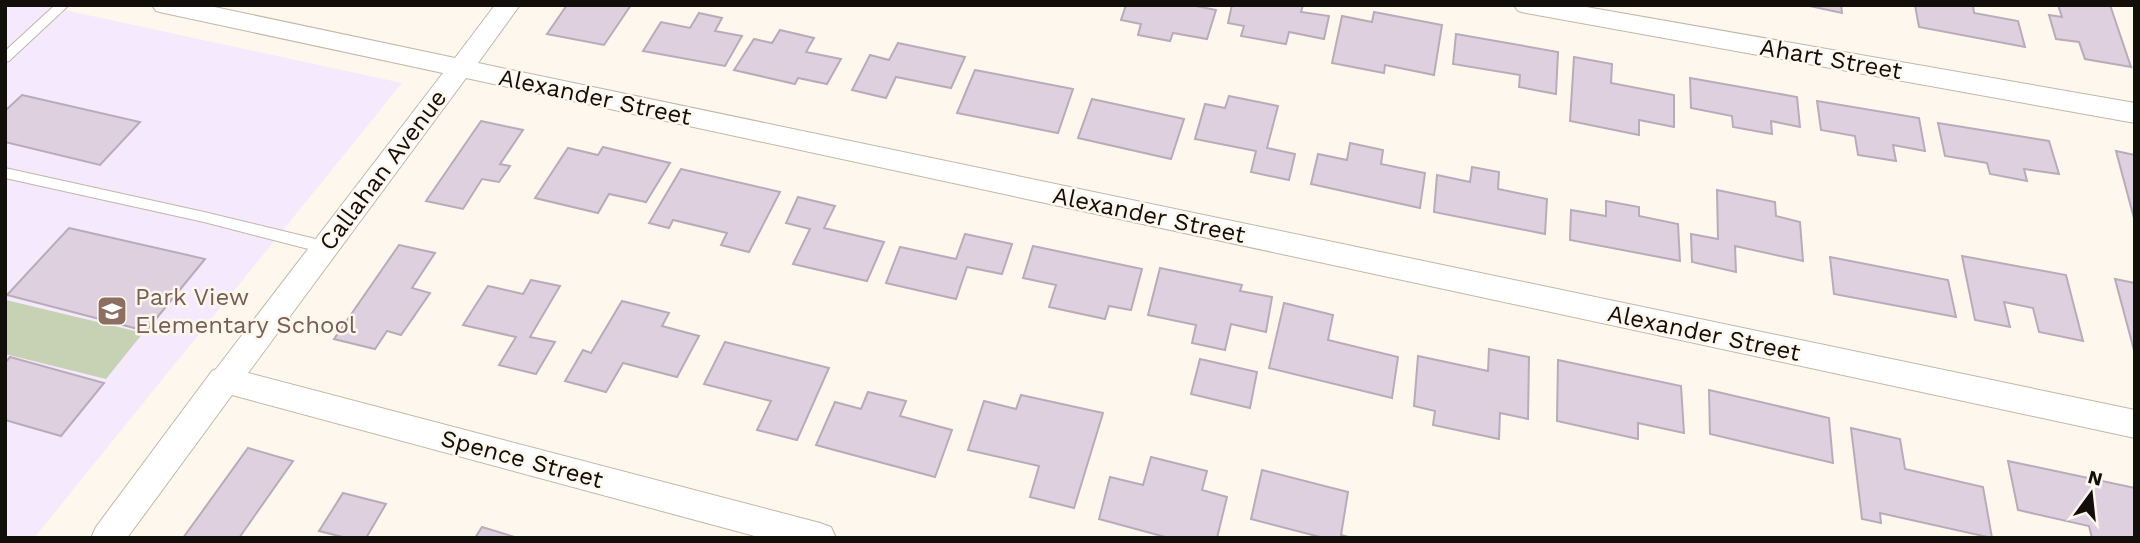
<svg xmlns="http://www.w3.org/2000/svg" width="2140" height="543" font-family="'Work Sans',sans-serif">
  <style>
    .education { fill: #f4e9fd }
    .green { fill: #c7d2b4 }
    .building { fill: #dfd0df; stroke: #b9abb9; stroke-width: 2 }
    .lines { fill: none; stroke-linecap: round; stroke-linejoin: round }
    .lane-casing { stroke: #c2b6a7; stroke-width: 2 }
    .street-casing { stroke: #c2b6a7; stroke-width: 2 }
    .lane { fill: #fff; fill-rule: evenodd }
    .street { fill: #fff; fill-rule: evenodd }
    .labels { text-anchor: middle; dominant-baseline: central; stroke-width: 5; stroke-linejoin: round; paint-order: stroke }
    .street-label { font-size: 24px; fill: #120e09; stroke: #fef7ed }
    .education-label { font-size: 24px; fill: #785e54; stroke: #fef7ed; text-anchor: start }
  </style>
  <rect width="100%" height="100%" fill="#fef7ed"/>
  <polygon class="education" points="5,5 41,5 402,83 34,538 5,538"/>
  <polygon class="green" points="6,300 143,333 106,379 5,354"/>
  <g class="building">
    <polygon points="567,5 631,5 604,45 547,34"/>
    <polygon points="1126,5 1191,5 1216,10 1207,39 1173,33 1170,41 1138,35 1141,24 1121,20"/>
    <polygon points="1232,5 1303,5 1301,12 1329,16 1324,39 1289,32 1286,44 1241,36 1244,26 1228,23"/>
    <polygon points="1841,5 1842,13 1805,5"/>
    <polygon points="1915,5 1973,5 1974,13 2018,21 2025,47 1919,27"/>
    <polygon points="2058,5 2110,5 2131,67 2085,59 2079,42 2056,39 2049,15 2062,17"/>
    <polygon points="1374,12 1442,25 1434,75 1385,65 1384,73 1332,63 1342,16 1372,22"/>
    <polygon points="699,13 722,18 715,31 742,36 725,66 643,51 661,22 690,28"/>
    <polygon points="780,30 814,38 806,52 841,59 827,84 798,78 795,84 734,70 754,39 772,43"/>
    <polygon points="1456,34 1558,52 1556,94 1519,87 1520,75 1453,64"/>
    <polygon points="898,43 965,57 951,88 896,77 886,98 852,90 870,55 889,60"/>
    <polygon points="1574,57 1612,64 1611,83 1674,95 1674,127 1639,120 1639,135 1570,121"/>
    <polygon points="975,70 1073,89 1058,133 957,113"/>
    <polygon points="1690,78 1797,97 1800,127 1771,121 1772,134 1733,127 1732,116 1691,108"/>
    <polygon points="22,95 140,122 100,165 5,142 5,111"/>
    <polygon points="1229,96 1278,106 1267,148 1295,154 1289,180 1251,172 1256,151 1195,139 1205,104 1225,108"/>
    <polygon points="1092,99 1184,119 1171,159 1078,138"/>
    <polygon points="1817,101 1919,118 1925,151 1893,145 1896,161 1858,155 1855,136 1821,130"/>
    <polygon points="481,121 523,130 500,164 510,166 499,182 482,179 463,209 426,201"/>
    <polygon points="1938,123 2049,141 2059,174 2024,169 2027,181 1990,174 1987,163 1945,156"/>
    <polygon points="1350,143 1383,150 1381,164 1425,173 1420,208 1311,184 1318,154 1347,160"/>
    <polygon points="603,147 670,163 646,202 609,194 598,213 535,198 568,148 598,155"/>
    <polygon points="2116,151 2135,155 2135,222"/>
    <polygon points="1472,167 1499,172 1498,189 1547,199 1545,234 1434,212 1437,175 1470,182"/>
    <polygon points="681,169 780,192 749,252 721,245 727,233 673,220 669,228 649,223"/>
    <polygon points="1717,190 1775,202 1776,216 1800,222 1803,261 1735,246 1736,272 1692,262 1691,234 1718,239"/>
    <polygon points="798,197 835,206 824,228 884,242 867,281 793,264 810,229 786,223"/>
    <polygon points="1606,201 1639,207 1639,216 1678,224 1680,261 1570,240 1571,210 1606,216"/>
    <polygon points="69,228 205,259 146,331 7,295"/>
    <polygon points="965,234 1012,244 1002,274 967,267 956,299 886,283 900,247 956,259"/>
    <polygon points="399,245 435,253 412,288 430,293 401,335 387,331 375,349 334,339"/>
    <polygon points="1033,246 1142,269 1131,310 1109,306 1105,319 1049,307 1056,285 1023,278"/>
    <polygon points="1962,256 2066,275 2083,341 2039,332 2033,308 2004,302 2010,327 1975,320"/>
    <polygon points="1830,257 1948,280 1956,317 1834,294"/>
    <polygon points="1160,268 1242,285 1240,291 1272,297 1266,332 1231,324 1225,350 1192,343 1196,325 1148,315"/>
    <polygon points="2115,279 2135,283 2135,354"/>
    <polygon points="531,280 560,286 530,337 555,342 536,374 499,365 516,337 463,325 488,286 523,294"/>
    <polygon points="622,301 669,313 662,326 699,336 677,377 623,363 606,392 565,381 583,350 591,353"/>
    <polygon points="1284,303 1333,315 1328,340 1398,357 1392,398 1269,368"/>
    <polygon points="725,342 829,368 797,440 757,430 771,401 704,384"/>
    <polygon points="1489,349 1529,357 1528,419 1500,413 1499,439 1433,425 1435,411 1414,406 1418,356 1488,371"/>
    <polygon points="10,357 104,383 61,436 5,420 5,363"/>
    <polygon points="1200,359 1257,372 1250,408 1191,394"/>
    <polygon points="1558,360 1681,386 1684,433 1638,423 1638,439 1557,421"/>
    <polygon points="1709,390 1829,418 1833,463 1710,434"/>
    <polygon points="868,392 906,401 900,416 952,430 935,477 816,445 835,402 861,409"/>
    <polygon points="1021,395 1103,413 1074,508 1030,497 1039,466 968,450 984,401 1016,409"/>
    <polygon points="1851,428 1900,439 1905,469 1983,487 1992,538 1880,513 1881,523 1862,519"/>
    <polygon points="248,448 293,461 239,538 183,538"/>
    <polygon points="1151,457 1207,471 1202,490 1227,497 1217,538 1169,538 1099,519 1110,477 1143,485"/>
    <polygon points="2008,461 2135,488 2135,538 2092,538 2089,526 2018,510"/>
    <polygon points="1262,470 1348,492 1341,535 1352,538 1324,538 1251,519"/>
    <polygon points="343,493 386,504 366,538 347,538 319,531"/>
    <polygon points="482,527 518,538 475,538"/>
  </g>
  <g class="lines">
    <g class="lane-casing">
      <g id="lane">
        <polygon points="55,5 69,5 9,61 5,62 5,51"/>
        <polygon points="5,168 204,212 324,241 329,243 331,247 329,251 324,253 204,222 5,178"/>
      </g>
    </g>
    <g class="street-casing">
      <g id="street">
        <polygon points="152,5 205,5 455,58 495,5 520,5 478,63 2135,410 2135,438 466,78 248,373 820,523 831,527 836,538 762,538 232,395 127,538 91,538 96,527 212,371 216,369 443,73 164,13 156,11"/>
        <polygon points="1514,5 1575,5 2135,103 2135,123 1526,13 1518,11"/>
      </g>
    </g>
    <use href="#lane" class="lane"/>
    <use href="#street" class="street"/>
  </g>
  <defs>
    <g id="school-square" transform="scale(1.575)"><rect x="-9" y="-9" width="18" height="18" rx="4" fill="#8d6e63" stroke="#fef7ed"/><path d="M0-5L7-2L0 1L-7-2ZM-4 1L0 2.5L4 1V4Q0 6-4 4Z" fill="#fff"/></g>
  </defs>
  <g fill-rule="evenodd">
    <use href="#school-square" x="112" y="311"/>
  </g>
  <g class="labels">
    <g class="street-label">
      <text transform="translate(1831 59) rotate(10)">Ahart Street</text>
      <text transform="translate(595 97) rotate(12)">Alexander Street</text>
      <text transform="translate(383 170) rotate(-53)">Callahan Avenue</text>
      <text transform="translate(1149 215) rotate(12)">Alexander Street</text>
      <text transform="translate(1704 333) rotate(12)">Alexander Street</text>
      <text transform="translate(522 459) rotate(15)">Spence Street</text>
    </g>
    <g class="education-label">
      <text x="135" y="297">Park View<tspan x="135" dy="28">Elementary School</tspan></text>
    </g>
  </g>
  <rect width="2140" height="543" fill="none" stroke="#120e09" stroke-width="14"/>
  <g transform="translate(2091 494) rotate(15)" stroke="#fef7ed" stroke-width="5" paint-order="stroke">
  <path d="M0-5L12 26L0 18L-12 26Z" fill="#120e09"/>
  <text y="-10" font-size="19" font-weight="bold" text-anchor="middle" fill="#120e09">N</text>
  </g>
</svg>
